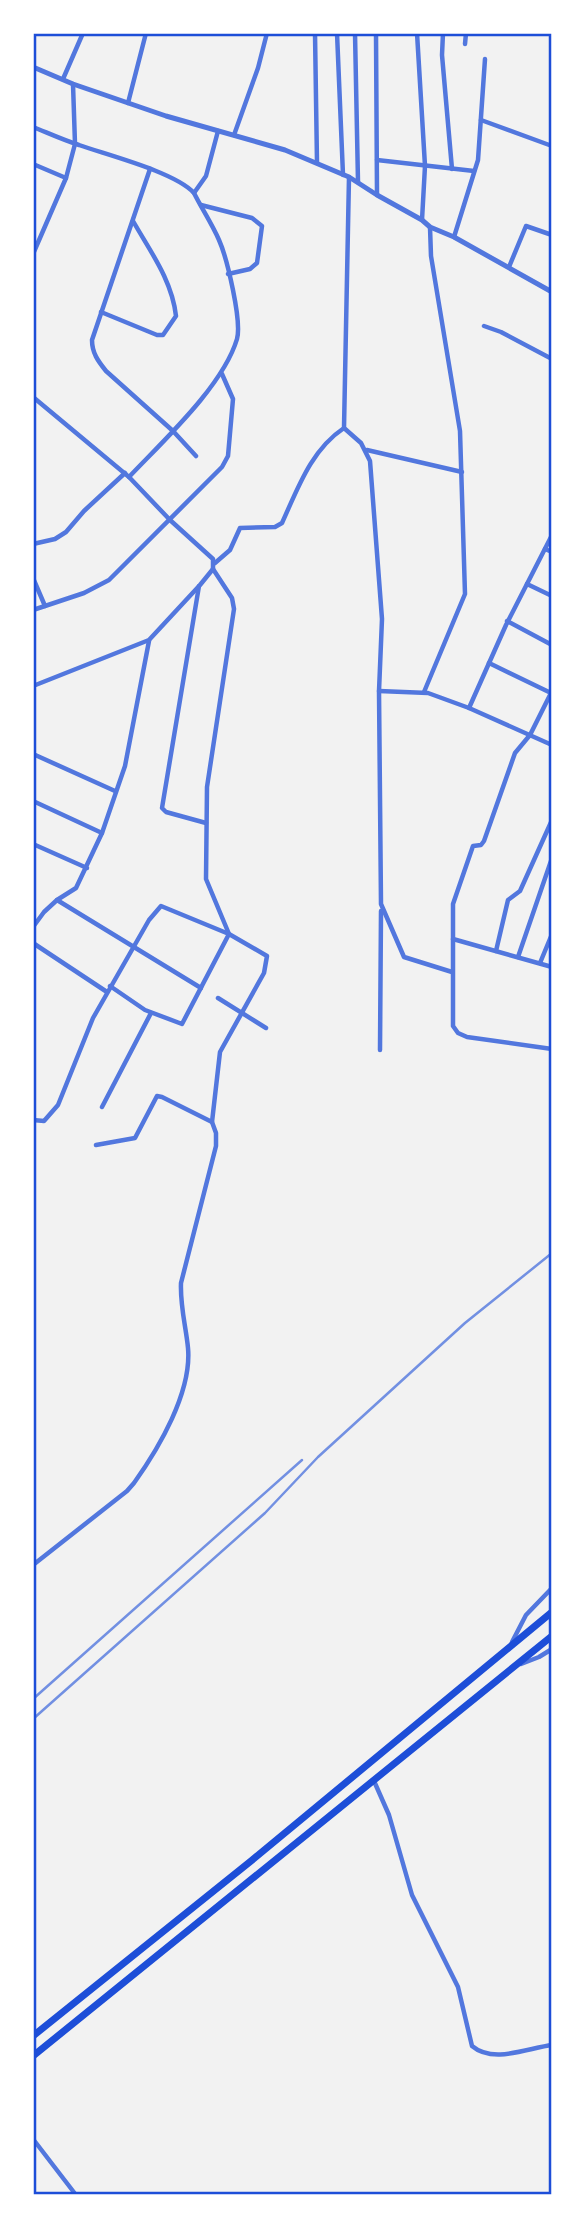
<svg xmlns="http://www.w3.org/2000/svg" width="585" height="2228" font-family="'Zilla Slab',serif">
  <style>
    .lines { fill: none; stroke-linecap: round; stroke-linejoin: round }
    .minor { stroke: #5277de; stroke-width: 4.5 }
    .tertiary { stroke: #5277de; stroke-width: 5 }
    .trunk { stroke: #1d4ed8; stroke-width: 7 }
    .rail { stroke: #7290e2; stroke-width: 2.5 }
    .neatline { fill: none; stroke: #1d4ed8; stroke-width: 2.5 }
  </style>
  <rect width="100%" height="100%" fill="#f2f2f2"/>
  <g class="lines">
    <g class="minor">
      <polyline points="315,33 317,163"/>
      <polyline points="337,33 343,175"/>
      <polyline points="355,33 358,182"/>
      <polyline points="376,33 377,195"/>
      <polyline points="417,33 425,166 422,220"/>
      <polyline points="443,33 442,55 452,169"/>
      <polyline points="465,44 466,33"/>
      <polyline points="63,79 83,33"/>
      <polyline points="128,103 146,33"/>
      <polyline points="481,120 552,146"/>
      <path d="M33 127C48 133 63 140 79 145 107 155 175 172 194 193 202 209 212 224 219 240 227 258 242 321 237 339 223 386 163 441 129 477"/>
      <polyline points="234,135 258,68 267,33"/>
      <polyline points="377,160 474,171"/>
      <polyline points="33,164 66,178"/>
      <path d="M150 169 92 340C92 353 98 361 106 371L173 431 196 456"/>
      <polyline points="349,177 344,428 361,443 370,461 382,619 379,691 381,904 404,957 452,972"/>
      <polyline points="194,193 206,176 218,131"/>
      <polyline points="201,205 252,218 262,226 257,263 250,269 228,274"/>
      <polyline points="454,237 478,160 485,59"/>
      <polyline points="33,254 66,178 75,144 73,84"/>
      <polyline points="509,267 526,226 552,235"/>
      <path d="M101 312 157 335H163L176 316C172 280 150 251 133 221"/>
      <polyline points="484,326 501,332 552,359"/>
      <polyline points="33,397 129,477 170,520 213,559 213,569 200,585 149,640 33,686"/>
      <polyline points="367,450 462,472"/>
      <polyline points="552,535 506,625 469,708 552,745"/>
      <polyline points="33,544 55,539 66,532 84,511 125,473"/>
      <polyline points="545,549 552,552"/>
      <path d="M215 563 230 550 240 528 275 527 282 523C298 488 311 450 344 428"/>
      <polyline points="33,578 45,606"/>
      <polyline points="527,584 552,596"/>
      <polyline points="199,586 162,808 166,812 206,823"/>
      <polyline points="33,610 84,593 109,580 222,467 228,456 233,399 222,374"/>
      <polyline points="507,621 552,645"/>
      <polyline points="489,663 551,693"/>
      <polyline points="379,691 428,693 469,708"/>
      <polyline points="552,691 530,735 515,753 484,841 481,845 473,846 453,904 453,1026 458,1033 467,1037 552,1049"/>
      <polyline points="424,692 465,594 460,431 431,256 430,227"/>
      <polyline points="33,754 115,791"/>
      <polyline points="33,801 102,833"/>
      <polyline points="33,844 87,868"/>
      <polyline points="57,900 201,988"/>
      <polyline points="33,927 44,912 57,900 76,888 102,833 125,766 149,641"/>
      <polyline points="453,939 552,967"/>
      <polyline points="33,943 107,992"/>
      <polyline points="496,951 508,900 520,891 552,820"/>
      <polyline points="518,957 552,858"/>
      <polyline points="540,963 552,934"/>
      <polyline points="110,986 145,1010 182,1024 229,934 206,879 207,787 234,609 232,598 213,569"/>
      <polyline points="218,998 266,1028"/>
      <polyline points="380,1050 381,911"/>
      <polyline points="102,1107 151,1013"/>
      <polyline points="33,1120 44,1121 58,1105 93,1018 149,920 161,906 229,934 267,956 264,973 220,1052 212,1122"/>
      <path d="M33 1565 127 1491 134 1483C159 1448 192 1392 188 1348 186 1327 180 1306 181 1283L216 1146V1133L212 1122 162 1097 157 1096 135 1138 96 1145"/>
      <polyline points="512,1642 526,1615 552,1588"/>
      <polyline points="521,1664 539,1657 552,1649"/>
      <path d="M374 1781 389 1815 412 1895 458 1987 472 2046C493 2064 528 2048 552 2045"/>
      <polyline points="33,2139 76,2195"/>
    </g>
    <polyline class="tertiary" points="33,67 73,84 166,116 285,150 349,177 377,195 422,220 430,227 454,237 552,292"/>
    <g class="trunk">
      <polyline points="33,2036 251,1861 552,1612"/>
      <polyline points="33,2056 552,1636"/>
    </g>
    <g class="rail">
      <polyline points="33,1699 302,1460"/>
      <polyline points="33,1719 265,1513 318,1457 465,1323 552,1253"/>
    </g>
  </g>
  <rect width="585" height="2228" fill="none" stroke="#ffffff" stroke-width="70"/>
  <rect x="35" y="35" width="515" height="2158" class="neatline"/>
</svg>
